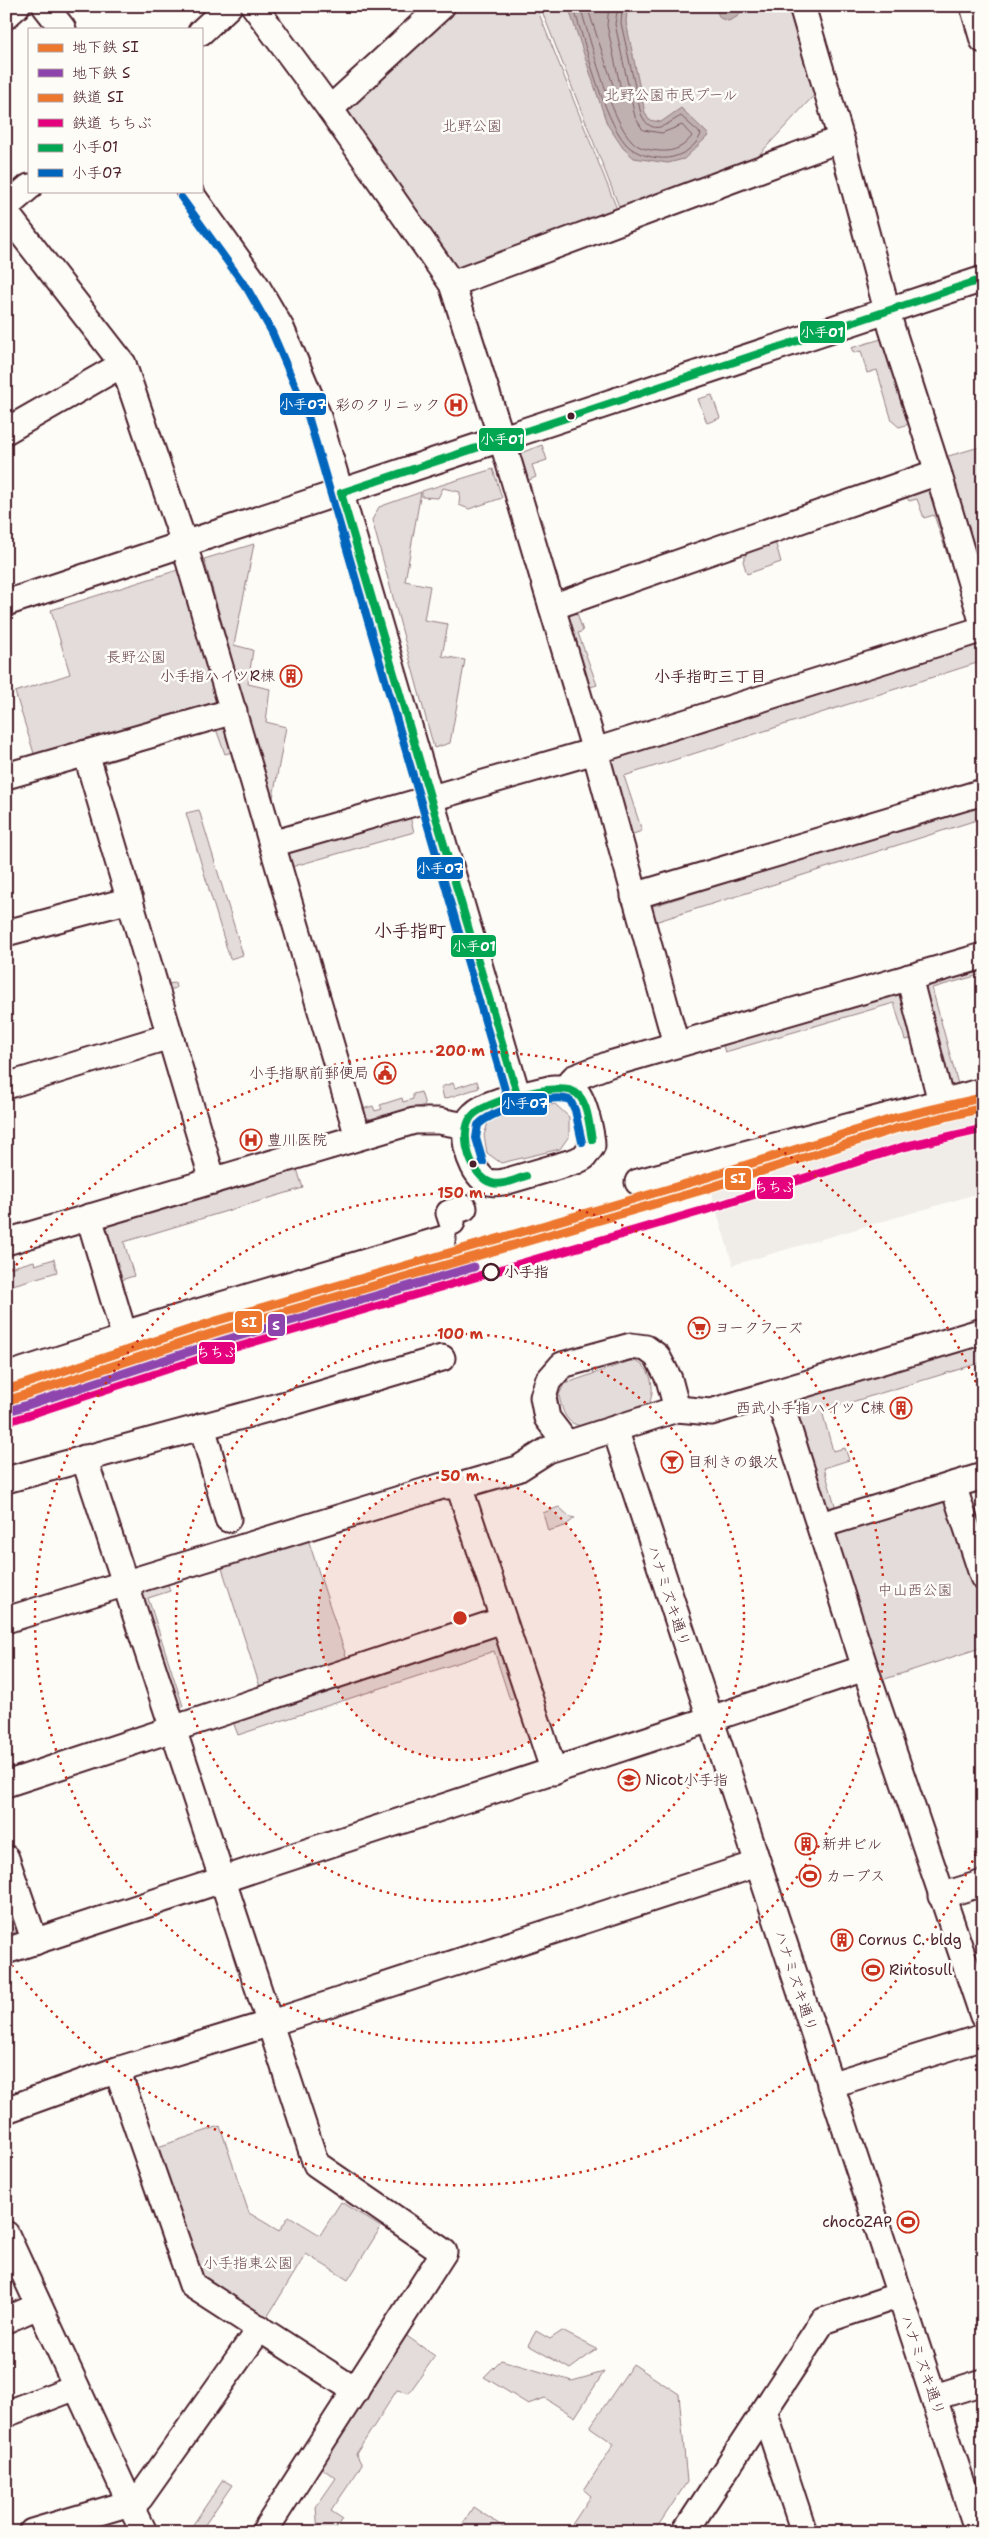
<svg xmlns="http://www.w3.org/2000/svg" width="989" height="2538" font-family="'Shantell Sans','Klee One',sans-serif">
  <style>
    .built { fill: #f0ece8 }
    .green { fill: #e3dcda; stroke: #967e82 }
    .water { fill: #c0b1b1; stroke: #91777b }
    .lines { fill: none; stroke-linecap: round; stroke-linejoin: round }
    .shore { stroke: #795961; stroke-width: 1 }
    .minor-casing { stroke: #4a1f2b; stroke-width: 29 }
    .minor { stroke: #fdfcf7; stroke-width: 25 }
    .bus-1-casing { stroke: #fdfcf7; stroke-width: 11 }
    .bus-2-casing { stroke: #fdfcf7; stroke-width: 11 }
    .bus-1 { stroke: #00a651; stroke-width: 8 }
    .bus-2 { stroke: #0065bd; stroke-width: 8 }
    .rail-1-casing { stroke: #fdfcf7; stroke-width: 12 }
    .rail-2-casing { stroke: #fdfcf7; stroke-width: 12 }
    .rail-1 { stroke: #ed772d; stroke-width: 9 }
    .rail-2 { stroke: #e5007d; stroke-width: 9 }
    .metro-1-casing { stroke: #fdfcf7; stroke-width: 12 }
    .metro-2-casing { stroke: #fdfcf7; stroke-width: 12 }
    .metro-1 { stroke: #ed772d; stroke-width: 9 }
    .metro-2 { stroke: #8e44ad; stroke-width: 9 }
    .ring { fill: none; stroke: #c8321e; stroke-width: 2.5; stroke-dasharray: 2.5 5 }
    .bus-dot { fill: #4a1f2b; stroke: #fdfcf7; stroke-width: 2 }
    .stop-dot { fill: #fdfcf7; stroke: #4a1f2b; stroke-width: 2.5 }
    .labels { text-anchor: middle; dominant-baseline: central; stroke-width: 5; stroke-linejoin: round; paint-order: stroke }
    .park-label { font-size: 15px; fill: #704e57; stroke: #fdfcf7 }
    .poi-label { font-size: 15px; fill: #4a1f2b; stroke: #fdfcf7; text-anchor: start }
    .stop-label { font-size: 15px; font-weight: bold; fill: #4a1f2b; stroke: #fdfcf7; text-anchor: start }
    .street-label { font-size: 15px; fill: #4a1f2b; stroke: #fdfcf7 }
    .neighbourhood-label { font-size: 16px; font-weight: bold; fill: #4a1f2b; stroke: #fdfcf7 }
    .quarter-label { font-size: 18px; font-weight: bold; fill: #4a1f2b; stroke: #fdfcf7 }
    .centre { fill: #c8321e; stroke: #fdfcf7; stroke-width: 2.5 }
    .ring-label { font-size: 15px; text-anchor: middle; font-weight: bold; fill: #c8321e; stroke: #fdfcf7; stroke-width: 5; stroke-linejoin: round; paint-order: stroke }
    .line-badge { stroke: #fdfcf7; stroke-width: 2 }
    .badge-label { font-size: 14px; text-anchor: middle; font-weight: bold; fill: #fff }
  </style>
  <rect width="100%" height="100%" fill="#fdfcf7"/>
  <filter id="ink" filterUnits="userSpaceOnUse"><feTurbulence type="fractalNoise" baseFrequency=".02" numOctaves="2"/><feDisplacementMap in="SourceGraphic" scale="10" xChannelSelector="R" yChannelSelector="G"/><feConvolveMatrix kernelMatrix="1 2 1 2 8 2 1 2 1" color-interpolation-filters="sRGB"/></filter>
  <g filter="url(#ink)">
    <polygon class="built" points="983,1103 983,1192 733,1265 707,1180"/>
    <g class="green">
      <polygon points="450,6 536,6 619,214 453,278 333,109"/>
      <polygon points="540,6 792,6 818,91 757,157 620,209"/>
      <polygon points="888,337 913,423 899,427 892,421 877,370 867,373 861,351 854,353 851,348"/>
      <polygon points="712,395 720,418 707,423 698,399"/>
      <polygon points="542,445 547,460 532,465 536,477 527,481 544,527 536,529 510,457"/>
      <polygon points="983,446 983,562 977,564 945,457"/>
      <polygon points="493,469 502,498 469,509 459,505 460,492 443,488 438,498 422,497 422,491"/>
      <polygon points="927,489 935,494 959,563 951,566 934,515 924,518 917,499 909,501 907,498 781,541 780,538"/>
      <polygon points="421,492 405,581 430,586 424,620 448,624 442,656 465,660 450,743 434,748 372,520 379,507"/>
      <polygon points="775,541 781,562 747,574 743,561 748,550"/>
      <polygon points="254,544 234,645 253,650 248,684 270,689 266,722 286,727 272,803 204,559"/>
      <polygon points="181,569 222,702 36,760 15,692 70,674 51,610"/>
      <polygon points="576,610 583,631 578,633 597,685 584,689 558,616"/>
      <polygon points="976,640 983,661 624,776 642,831 627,836 603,759"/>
      <polygon points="228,725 236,751 225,754 216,729 102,764 167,984 175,983 176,988 163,992 95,759"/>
      <polygon points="983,802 983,818 655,922 650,907"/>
      <polygon points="199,810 243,955 230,959 186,813"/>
      <polygon points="409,813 414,832 291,867 287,850"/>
      <polygon points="983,965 983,974 932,988 959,1088 950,1090 921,982"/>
      <polygon points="902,991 915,1038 905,1040 894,1003 725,1052 722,1043"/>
      <polygon points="477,1081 479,1088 444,1099 441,1087 453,1083 455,1088"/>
      <polygon points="421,1092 425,1105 372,1120 364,1116 362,1109 373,1106 375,1111 382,1109 380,1105 402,1098 403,1102 413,1099 413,1094"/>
      <polygon points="555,1104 569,1117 569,1136 560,1149 501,1163 487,1153 484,1135 489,1120"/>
      <polygon points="297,1169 303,1188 124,1242 134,1276 121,1280 106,1230 108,1225"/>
      <polygon points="54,1259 57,1272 6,1287 6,1269 34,1261 35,1265"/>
      <polygon points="983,1338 983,1362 822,1411 833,1451 845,1448 849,1460 824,1468 837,1512 833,1513 825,1508 789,1402 795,1393"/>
      <path d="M630 1361C651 1360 658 1392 647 1407L582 1426C565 1424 562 1410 559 1395L564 1384Z"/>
      <polygon points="939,1498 950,1503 983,1606 983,1647 882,1680 835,1534"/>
      <polygon points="559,1507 570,1517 575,1518 565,1526 548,1531 543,1513"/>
      <polygon points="307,1536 348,1662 261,1690 220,1562"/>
      <polygon points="166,1578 170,1591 148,1598 183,1706 174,1709 137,1594 141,1586"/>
      <polygon points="490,1635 500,1639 518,1697 510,1700 494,1651 238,1735 232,1719"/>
      <polygon points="6,1876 24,1929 6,1935"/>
      <polygon points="220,2126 249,2213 279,2231 289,2216 320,2235 341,2202 381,2227 348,2280 306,2254 263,2324 197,2283 152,2149"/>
      <polygon points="536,2331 550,2339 562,2331 597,2349 570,2369 528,2345"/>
      <polygon points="404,2334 435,2356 409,2393 397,2390 356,2454 362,2465 331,2511 343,2519 334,2532 318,2532 316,2507 336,2478 314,2463"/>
      <polygon points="501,2360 572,2381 604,2372 575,2417 545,2398 528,2404 484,2377"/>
      <polygon points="633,2364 679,2394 687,2482 654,2532 567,2532 591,2496 584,2490 614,2444 590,2427"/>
      <polygon points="223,2480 232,2485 200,2532 188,2532"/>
      <polygon points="473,2507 511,2532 458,2532"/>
    </g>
    <g class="water">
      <polygon points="568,6 633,6 627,12 626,22 645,113 649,120 661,122 681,108 709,135 684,159 668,163 634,158 623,148 607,124"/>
      <path d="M714 6H743C742 15 736 18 728 21L720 18Z"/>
    </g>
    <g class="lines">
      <g class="shore">
        <path d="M573 6C585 42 603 118 626 144 636 155 655 159 668 158 682 156 696 147 701 134L681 116C666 124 652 138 641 114L621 23 622 11 626 6"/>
        <path d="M580 6C590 39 610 119 632 141 639 149 650 150 660 151 674 152 684 147 692 136L682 125 662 133 643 130 635 117 615 24 618 6"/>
        <polyline points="587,6 618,100 621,102 623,99 607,25 609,6"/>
      </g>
      <g class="minor-casing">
        <g id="minor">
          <polyline points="45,6 63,29"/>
          <polyline points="254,6 330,109 452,284 502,440 595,751 676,1044"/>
          <polyline points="802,6 841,139 892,329 938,472 983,624"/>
          <polyline points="973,6 983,40"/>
          <polyline points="6,16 17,6"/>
          <polyline points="201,32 229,6"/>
          <polyline points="330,109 442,6"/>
          <polyline points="189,191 256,285 281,328 317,413 518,1097"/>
          <polyline points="6,207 29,187"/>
          <polyline points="6,213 123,364 181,534 358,1137"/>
          <polyline points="452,284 841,139"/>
          <polyline points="6,431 123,364"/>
          <polyline points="6,603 983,279"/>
          <polyline points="552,607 938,472"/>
          <polyline points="86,753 213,1181"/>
          <polyline points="6,776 234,711"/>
          <polyline points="272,844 595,751 983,629"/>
          <polyline points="634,896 983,792"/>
          <polyline points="6,933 130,900"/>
          <polyline points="909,977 941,1102"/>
          <polyline points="6,1086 170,1036"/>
          <path d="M553 1088C560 1088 570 1087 576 1092 584 1100 592 1135 592 1146L584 1157 576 1161 504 1182C497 1183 489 1184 483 1179 469 1167 458 1129 473 1115 489 1099 531 1094 553 1088Z"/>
          <polyline points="565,1088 574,1078 610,1064 983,956"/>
          <polyline points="638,1182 983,1091"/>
          <polyline points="452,1222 449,1213 464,1208"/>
          <polyline points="6,1242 414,1121 439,1121 466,1126"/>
          <polyline points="124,1334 443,1239"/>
          <polyline points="6,1376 125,1338 89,1217"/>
          <polyline points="202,1426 228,1519"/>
          <polyline points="615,1429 978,2532"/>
          <polyline points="567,1444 547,1418 543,1397 548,1381 562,1365 631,1346 646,1348 657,1356 669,1379 677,1409"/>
          <polyline points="84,1458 316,2164 444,2252 264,2532"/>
          <polyline points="6,1480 297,1401 442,1358"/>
          <polyline points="953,1485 983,1577"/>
          <polyline points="821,1525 983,1476"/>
          <polyline points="6,1620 442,1486 459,1486"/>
          <polyline points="865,1668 983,2016"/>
          <polyline points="554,1772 459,1486 518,1469 548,1450 677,1409 711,1412 983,1331"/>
          <polyline points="6,1784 503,1620"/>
          <polyline points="6,1858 35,1942"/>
          <polyline points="941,1896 983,1883"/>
          <polyline points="6,1951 865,1668 777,1393"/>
          <polyline points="117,2070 192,2285 356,2391"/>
          <polyline points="830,2085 983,2037"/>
          <polyline points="6,2110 117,2070 271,2023 757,1864"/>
          <polyline points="6,2234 130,2503 32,2532"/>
          <polyline points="6,2320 38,2306"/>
          <polyline points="935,2397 983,2382"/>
          <polyline points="764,2411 804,2532"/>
          <polyline points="6,2414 76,2387"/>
          <polyline points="144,2532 130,2503 140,2498 260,2328"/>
          <polyline points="685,2532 823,2321 900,2295"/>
        </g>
      </g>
      <use href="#minor" class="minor"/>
      <g class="bus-1-casing">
        <g id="bus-1">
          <polyline points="341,493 983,279"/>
          <polyline points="341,493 518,1097"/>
          <path d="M526 1176C516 1179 503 1186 492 1183 471 1177 458 1135 471 1117 483 1101 559 1081 576 1093 588 1101 589 1126 592 1139"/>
        </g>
      </g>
      <g class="bus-2-casing">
        <g id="bus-2">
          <polyline points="181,197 248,290 272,332 308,416 508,1100"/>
          <path d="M483 1162 476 1138 478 1125C492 1110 551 1093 570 1100L575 1110 582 1142"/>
        </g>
      </g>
      <use href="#bus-1" class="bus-1"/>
      <use href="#bus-2" class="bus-2"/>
      <g class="rail-1-casing">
        <polyline id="rail-1" points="6,1390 216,1321 696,1181 895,1118 981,1098"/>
      </g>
      <g class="rail-2-casing">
        <polyline id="rail-2" points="12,1420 225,1350 705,1210 903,1147 983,1129"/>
      </g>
      <use href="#rail-1" class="rail-1"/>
      <use href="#rail-2" class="rail-2"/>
      <g class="metro-1-casing">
        <polyline id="metro-1" points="6,1401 219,1331 699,1191 898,1128 983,1108"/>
      </g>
      <g class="metro-2-casing">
        <polyline id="metro-2" points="9,1411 222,1341 474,1267"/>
      </g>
      <use href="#metro-1" class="metro-1"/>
      <use href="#metro-2" class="metro-2"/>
    </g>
  </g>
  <circle cx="460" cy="1618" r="142" fill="#c8321e" fill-opacity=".12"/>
  <g class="ring">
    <circle cx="460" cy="1618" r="142"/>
    <circle cx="460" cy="1618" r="284"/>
    <circle cx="460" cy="1618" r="425"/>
    <path d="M982 1840A567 567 0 0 1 7 1959M7 1277A567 567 0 0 1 982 1396"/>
  </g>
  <defs>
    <g id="hospital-ring" transform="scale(1.125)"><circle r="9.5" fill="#fdfcf7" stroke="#c8321e" stroke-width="1.5"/><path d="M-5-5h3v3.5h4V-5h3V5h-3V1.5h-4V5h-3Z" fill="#c8321e"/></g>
    <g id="building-ring" transform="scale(1.125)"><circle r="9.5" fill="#fdfcf7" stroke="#c8321e" stroke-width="1.5"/><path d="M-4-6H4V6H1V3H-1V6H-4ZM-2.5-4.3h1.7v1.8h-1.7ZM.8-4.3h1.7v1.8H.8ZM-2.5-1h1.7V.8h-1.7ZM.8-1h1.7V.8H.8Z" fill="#c8321e"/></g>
    <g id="civic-ring" transform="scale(1.125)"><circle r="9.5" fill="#fdfcf7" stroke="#c8321e" stroke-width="1.5"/><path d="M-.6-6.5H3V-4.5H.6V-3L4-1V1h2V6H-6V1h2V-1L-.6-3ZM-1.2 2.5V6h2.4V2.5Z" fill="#c8321e"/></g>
    <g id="supermarket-ring" transform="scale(1.125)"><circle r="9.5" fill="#fdfcf7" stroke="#c8321e" stroke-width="1.5"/><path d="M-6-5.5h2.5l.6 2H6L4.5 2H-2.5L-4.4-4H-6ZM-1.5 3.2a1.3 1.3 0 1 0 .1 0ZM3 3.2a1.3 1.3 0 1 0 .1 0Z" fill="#c8321e"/></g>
    <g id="bar-ring" transform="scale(1.125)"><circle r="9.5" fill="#fdfcf7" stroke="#c8321e" stroke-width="1.5"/><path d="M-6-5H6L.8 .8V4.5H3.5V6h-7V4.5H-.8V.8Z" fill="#c8321e"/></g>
    <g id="school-ring" transform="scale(1.125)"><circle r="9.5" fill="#fdfcf7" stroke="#c8321e" stroke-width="1.5"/><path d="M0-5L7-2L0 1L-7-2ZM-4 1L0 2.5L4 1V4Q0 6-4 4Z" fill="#c8321e"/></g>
    <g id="stadium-ring" transform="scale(1.125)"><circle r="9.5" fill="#fdfcf7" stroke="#c8321e" stroke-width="1.5"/><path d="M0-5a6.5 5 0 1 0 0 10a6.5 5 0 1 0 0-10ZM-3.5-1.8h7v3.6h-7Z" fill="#c8321e"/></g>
  </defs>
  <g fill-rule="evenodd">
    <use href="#hospital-ring" x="456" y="405"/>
    <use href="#building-ring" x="291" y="676"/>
    <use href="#civic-ring" x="385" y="1073"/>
    <use href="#hospital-ring" x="251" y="1140"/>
    <use href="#supermarket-ring" x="699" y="1328"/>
    <use href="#building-ring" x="901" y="1408"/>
    <use href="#bar-ring" x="672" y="1462"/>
    <use href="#school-ring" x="629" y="1780"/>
    <use href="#building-ring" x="806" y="1844"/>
    <use href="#stadium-ring" x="810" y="1876"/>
    <use href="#building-ring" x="842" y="1940"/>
    <use href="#stadium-ring" x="873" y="1970"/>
    <use href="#stadium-ring" x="908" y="2222"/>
  </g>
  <g class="bus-dot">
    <circle cx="571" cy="416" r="4.5"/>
    <circle cx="473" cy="1164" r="4.5"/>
  </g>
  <circle class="stop-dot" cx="491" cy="1272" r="8"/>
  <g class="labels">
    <g class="park-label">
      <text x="671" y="95">北野公園市民プール</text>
      <text x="472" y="126">北野公園</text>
      <text x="136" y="657">長野公園</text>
      <text x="915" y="1590">中山西公園</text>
      <text x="248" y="2263">小手指東公園</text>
    </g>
    <g class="poi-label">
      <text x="440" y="405" text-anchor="end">彩のクリニック</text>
      <text x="275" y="676" text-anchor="end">小手指ハイツR棟</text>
      <text x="369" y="1073" text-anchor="end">小手指駅前郵便局</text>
      <text x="267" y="1140">豊川医院</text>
      <text x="715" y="1328">ヨークフーズ</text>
      <text x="885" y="1408" text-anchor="end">西武小手指ハイツ C棟</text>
      <text x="688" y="1462">目利きの銀次</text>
      <text x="645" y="1780">Nicot小手指</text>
      <text x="822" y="1844">新井ビル</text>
      <text x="826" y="1876">カーブス</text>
      <text x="858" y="1940">Cornus C. bldg</text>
      <text x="889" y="1970">Rintosull</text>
      <text x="892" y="2222" text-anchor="end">chocoZAP</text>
    </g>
    <g class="stop-label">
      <text x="504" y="1272">小手指</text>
    </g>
    <g class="street-label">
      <text transform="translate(669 1596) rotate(72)">ハナミズキ通り</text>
      <text transform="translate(796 1981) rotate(72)">ハナミズキ通り</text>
      <text transform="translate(923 2365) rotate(71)">ハナミズキ通り</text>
    </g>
    <g class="neighbourhood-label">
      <text x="710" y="676">小手指町三丁目</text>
    </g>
    <g class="quarter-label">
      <text x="410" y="931">小手指町</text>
    </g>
  </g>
  <circle cx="460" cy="1618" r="8" class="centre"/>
  <g class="ring-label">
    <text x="460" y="1056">200 m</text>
    <text x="460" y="1198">150 m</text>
    <text x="460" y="1339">100 m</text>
    <text x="460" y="1481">50 m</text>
  </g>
  <g class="line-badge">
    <rect x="799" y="320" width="47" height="24" rx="5" fill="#00a651"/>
    <rect x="279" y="392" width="48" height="24" rx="5" fill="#0065bd"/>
    <rect x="478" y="427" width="47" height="25" rx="5" fill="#00a651"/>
    <rect x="416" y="856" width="48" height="24" rx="5" fill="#0065bd"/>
    <rect x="450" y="934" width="47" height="24" rx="5" fill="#00a651"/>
    <rect x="501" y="1092" width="47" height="24" rx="5" fill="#0065bd"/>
    <rect x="724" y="1167" width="28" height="24" rx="5" fill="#ed772d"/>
    <rect x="756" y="1176" width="38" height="24" rx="5" fill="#e5007d"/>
    <rect x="234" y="1310" width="29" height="24" rx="5" fill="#ed772d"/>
    <rect x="267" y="1313" width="19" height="24" rx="5" fill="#8e44ad"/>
    <rect x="198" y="1341" width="38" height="24" rx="5" fill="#e5007d"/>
  </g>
  <g class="badge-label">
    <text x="822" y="337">小手01</text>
    <text x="303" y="409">小手07</text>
    <text x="502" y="444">小手01</text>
    <text x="440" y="873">小手07</text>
    <text x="474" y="951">小手01</text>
    <text x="525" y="1108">小手07</text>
    <text x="738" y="1183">SI</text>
    <text x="775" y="1192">ちちぶ</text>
    <text x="249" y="1327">SI</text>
    <text x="276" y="1330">S</text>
    <text x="217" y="1357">ちちぶ</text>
  </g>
  <rect width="989" height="2538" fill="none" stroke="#fdfcf7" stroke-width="25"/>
  <rect x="12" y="12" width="964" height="2513" fill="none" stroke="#4a1f2b" stroke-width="2" filter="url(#ink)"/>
  <rect x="28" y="28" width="175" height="165" fill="#fdfcf7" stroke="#b5a4a5"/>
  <rect x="38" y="44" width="25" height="8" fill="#ed772d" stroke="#b5a4a5"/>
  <text x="72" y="52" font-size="15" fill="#4a1f2b">地下鉄 SI</text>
  <rect x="38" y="69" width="25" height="8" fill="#8e44ad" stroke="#b5a4a5"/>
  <text x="72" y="78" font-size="15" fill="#4a1f2b">地下鉄 S</text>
  <rect x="38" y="94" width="25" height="8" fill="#ed772d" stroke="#b5a4a5"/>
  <text x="72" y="102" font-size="15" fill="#4a1f2b">鉄道 SI</text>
  <rect x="38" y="119" width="25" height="8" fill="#e5007d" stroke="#b5a4a5"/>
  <text x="72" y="128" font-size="15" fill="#4a1f2b">鉄道 ちちぶ</text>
  <rect x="38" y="144" width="25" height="8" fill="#00a651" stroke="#b5a4a5"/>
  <text x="72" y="152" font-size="15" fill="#4a1f2b">小手01</text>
  <rect x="38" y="169" width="25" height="8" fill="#0065bd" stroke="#b5a4a5"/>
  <text x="72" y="178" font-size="15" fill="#4a1f2b">小手07</text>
</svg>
